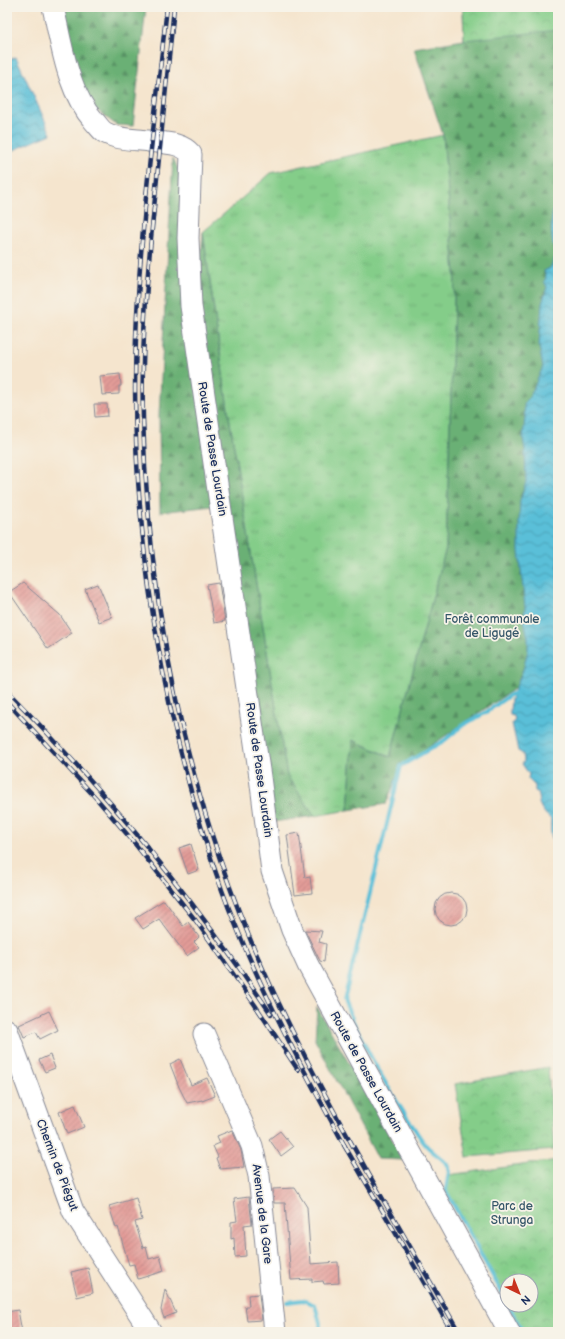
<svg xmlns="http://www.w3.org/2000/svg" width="565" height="1339" font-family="'Balsamiq Sans',sans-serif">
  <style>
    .grass { fill: url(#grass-tufts); stroke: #507e74 }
    .forest { fill: url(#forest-firs); stroke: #43706a }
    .park { fill: url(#park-crowns); stroke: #507e74 }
    .water { fill: url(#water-waves); stroke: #3a779b }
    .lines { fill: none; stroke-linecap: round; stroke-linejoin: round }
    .stream { stroke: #5abfd8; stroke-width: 4 }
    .building { fill: url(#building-hatch) }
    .minor-casing { stroke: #888a96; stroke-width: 23 }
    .minor { stroke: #fff; stroke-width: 21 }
    .rail-casing { stroke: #1b2f5e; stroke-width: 4.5 }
    .rail { stroke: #f7f3e8; stroke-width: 3; stroke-dasharray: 9; stroke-linecap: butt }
    .labels { text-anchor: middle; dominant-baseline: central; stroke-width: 3.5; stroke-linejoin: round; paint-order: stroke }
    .street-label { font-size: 12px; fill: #1b2f5e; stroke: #f7f3e8 }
    .park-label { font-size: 12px; fill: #355669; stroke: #f7f3e8 }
  </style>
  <defs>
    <pattern id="grass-tufts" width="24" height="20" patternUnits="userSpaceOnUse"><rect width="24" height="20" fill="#84cd89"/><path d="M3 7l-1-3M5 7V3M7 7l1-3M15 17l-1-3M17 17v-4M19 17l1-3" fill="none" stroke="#71b079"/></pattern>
    <pattern id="forest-firs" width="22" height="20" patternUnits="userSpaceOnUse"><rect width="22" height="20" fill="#6bb075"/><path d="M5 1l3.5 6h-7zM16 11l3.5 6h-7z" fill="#579063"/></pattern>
    <pattern id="park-crowns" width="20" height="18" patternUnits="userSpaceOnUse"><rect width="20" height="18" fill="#84cd89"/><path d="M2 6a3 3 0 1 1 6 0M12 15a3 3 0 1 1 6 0" fill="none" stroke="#71b079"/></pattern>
    <pattern id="water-waves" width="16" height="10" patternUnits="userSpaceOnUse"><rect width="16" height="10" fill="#5abfd8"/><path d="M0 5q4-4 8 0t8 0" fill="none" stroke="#4a9cb2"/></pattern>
    <pattern id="building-hatch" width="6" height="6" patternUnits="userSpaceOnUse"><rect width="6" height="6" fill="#e39c98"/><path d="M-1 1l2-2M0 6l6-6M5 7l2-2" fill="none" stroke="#b7807f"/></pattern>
  </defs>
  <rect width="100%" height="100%" fill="#f7f3e8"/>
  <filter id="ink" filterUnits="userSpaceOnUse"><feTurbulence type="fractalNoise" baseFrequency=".025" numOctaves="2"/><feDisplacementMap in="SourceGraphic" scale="8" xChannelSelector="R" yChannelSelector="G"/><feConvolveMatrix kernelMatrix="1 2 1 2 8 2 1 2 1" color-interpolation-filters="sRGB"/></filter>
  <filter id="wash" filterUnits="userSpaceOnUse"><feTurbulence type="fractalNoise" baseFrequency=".012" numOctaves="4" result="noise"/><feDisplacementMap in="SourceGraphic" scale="16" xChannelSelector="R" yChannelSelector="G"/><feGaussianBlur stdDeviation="0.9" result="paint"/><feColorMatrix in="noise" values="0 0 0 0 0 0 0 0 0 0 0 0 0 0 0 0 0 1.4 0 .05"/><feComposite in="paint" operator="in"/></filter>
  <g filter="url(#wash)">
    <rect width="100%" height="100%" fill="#f5e5ce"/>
    <polygon class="grass" points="443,135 455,273 446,548 390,757 353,740 348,810 315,816 287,776 229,416 203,232 271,173"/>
    <g class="forest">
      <polygon points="60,7 146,7 133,126 116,125 93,107 73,72"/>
      <polygon points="463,7 558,7 558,574 554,664 517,687 401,766 386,804 348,810 353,740 390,757 446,548 455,273 443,135 414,48 464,40"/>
      <polygon points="173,158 180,173 213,506 160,512 159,415"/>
      <polygon points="203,232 229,416 287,776 315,816 273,822 197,302"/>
      <polygon points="317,1007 404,1160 378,1159 315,1040"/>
    </g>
    <g class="park">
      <polygon points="463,7 558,7 558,30 464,40"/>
      <polygon points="548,1067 554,1150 467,1157 455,1084"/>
      <polygon points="558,1160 558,1332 524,1332 509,1305 531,1305 531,1281 507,1281 507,1301 446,1191 448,1175"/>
    </g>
    <g class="water">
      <polygon points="16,57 51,134 7,153 7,61"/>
      <path d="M558 194V857C553 844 549 833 551 819 543 813 536 803 539 793L535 791V786L528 779 529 774 522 764 524 761 523 754 518 751 512 723 515 720 514 716 510 715V711L511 699 523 670 528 650V638L524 620 525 607 519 551V524L520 501 526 482 525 450 523 438 525 417 524 405 531 394 543 367 539 346 542 304 547 287 544 281 546 278 544 271 550 268 556 256C549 236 550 213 558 194Z"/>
    </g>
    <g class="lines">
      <g class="stream">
        <polyline points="287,1302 303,1300 315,1305 320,1323 320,1332"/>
        <path d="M507 1302 446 1191C446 1186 450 1169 449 1167 445 1160 436 1155 431 1150 425 1146 420 1137 416 1131 388 1090 363 1046 344 1000L401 766 445 740 463 725 485 713 510 695 519 691"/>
        <polyline points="508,1305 523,1332"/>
      </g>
    </g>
    <g id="blocks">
      <g class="building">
        <polygon points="120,374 121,386 119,386 119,394 102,395 100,376"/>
        <polygon points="94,404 107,404 108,416 95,417"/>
        <polygon points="23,583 60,615 72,633 48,649 9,592"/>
        <polygon points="219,583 225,621 214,623 207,585"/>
        <polygon points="98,584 112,617 99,622 85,589"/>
        <polygon points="299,833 305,878 310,877 312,893 295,895 287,835"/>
        <polygon points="191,844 199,870 188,874 179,848"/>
        <circle cx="451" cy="909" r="16"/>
        <polygon points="164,900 183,926 188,922 199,937 194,942 199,947 187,956 159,919 143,929 135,918"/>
        <polygon points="305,930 322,931 319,942 326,944 324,962 320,961"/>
        <polygon points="49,1011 58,1030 40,1039 36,1032 24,1037 19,1025"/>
        <polygon points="50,1055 55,1068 45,1072 39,1060"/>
        <polygon points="180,1059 191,1085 207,1078 215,1096 202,1101 202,1100 187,1103 179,1087 170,1064"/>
        <polygon points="75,1105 84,1127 67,1134 59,1112"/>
        <polygon points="232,1130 241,1150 244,1167 220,1169 216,1158 218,1157 213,1146 220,1143 217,1136"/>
        <polygon points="280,1131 293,1147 281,1156 269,1139"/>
        <polygon points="295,1188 307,1207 311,1264 338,1262 339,1283 324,1284 323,1281 312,1282 312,1279 291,1280 285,1203 274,1203 273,1189"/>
        <polygon points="249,1197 252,1224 244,1225 246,1256 235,1257 234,1238 231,1239 231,1222 237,1221 234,1199"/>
        <polygon points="136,1198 142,1220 135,1222 143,1248 146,1247 149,1259 160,1256 164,1271 138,1279 134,1264 129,1265 118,1227 116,1228 109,1206"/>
        <polygon points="88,1268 93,1293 77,1297 71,1272"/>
        <polygon points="165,1289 176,1313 164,1318 161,1310"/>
        <polygon points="259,1294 262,1320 247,1321 245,1306 249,1306 248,1295"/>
        <polygon points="18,1310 22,1332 7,1332 7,1312"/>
      </g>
    </g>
  </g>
  <g filter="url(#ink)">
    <use href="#blocks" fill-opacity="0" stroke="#888a96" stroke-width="1"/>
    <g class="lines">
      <g class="minor-casing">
        <g id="minor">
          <path d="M53 7C62 46 67 90 94 121 97 124 100 129 104 132 117 140 134 139 149 141 163 143 181 142 191 154L188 238 191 306 260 777 272 871 292 930 308 965 509 1332"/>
          <polyline points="7,1030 73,1211 151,1332"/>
          <polyline points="204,1034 252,1146 259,1176 275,1332"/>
        </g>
      </g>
      <use href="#minor" class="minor"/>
      <g class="rail-casing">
        <g id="rail">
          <path d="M167 7C155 117 140 228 136 338 131 471 146 604 176 733 192 799 210 864 236 926 267 1003 307 1077 347 1150"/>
          <path d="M174 7C168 67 162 128 156 188 148 265 141 341 143 418 148 607 186 796 263 969 319 1094 391 1212 459 1332"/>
          <path d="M7 691C105 790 193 898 271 1014"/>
          <polyline points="7,702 96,798 132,840 196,921 255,1005 298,1070"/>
          <polyline points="344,1145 395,1232 452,1332"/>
        </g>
      </g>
      <use href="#rail" class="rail"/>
    </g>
  </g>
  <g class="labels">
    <g class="street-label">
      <text transform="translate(212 449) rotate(81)">Route de Passe Lourdain</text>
      <text transform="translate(259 770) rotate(82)">Route de Passe Lourdain</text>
      <text transform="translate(366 1072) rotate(61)">Route de Passe Lourdain</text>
      <text transform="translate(57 1165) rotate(69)">Chemin de Piégut</text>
      <text transform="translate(262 1214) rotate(83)">Avenue de la Gare</text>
    </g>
    <g class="park-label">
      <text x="492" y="619">Forêt communale<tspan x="492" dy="14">de Ligugé</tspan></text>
      <text x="512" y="1206">Parc de<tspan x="512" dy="14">Strunga</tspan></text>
    </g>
  </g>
  <rect width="565" height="1339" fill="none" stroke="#f7f3e8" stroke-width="24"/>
  <g transform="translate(519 1293) rotate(137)"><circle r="19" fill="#f7f3e8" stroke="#9fa5b1"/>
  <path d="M0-3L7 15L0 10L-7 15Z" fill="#c8321e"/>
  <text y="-6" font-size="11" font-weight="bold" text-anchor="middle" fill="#1b2f5e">N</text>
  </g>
</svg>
